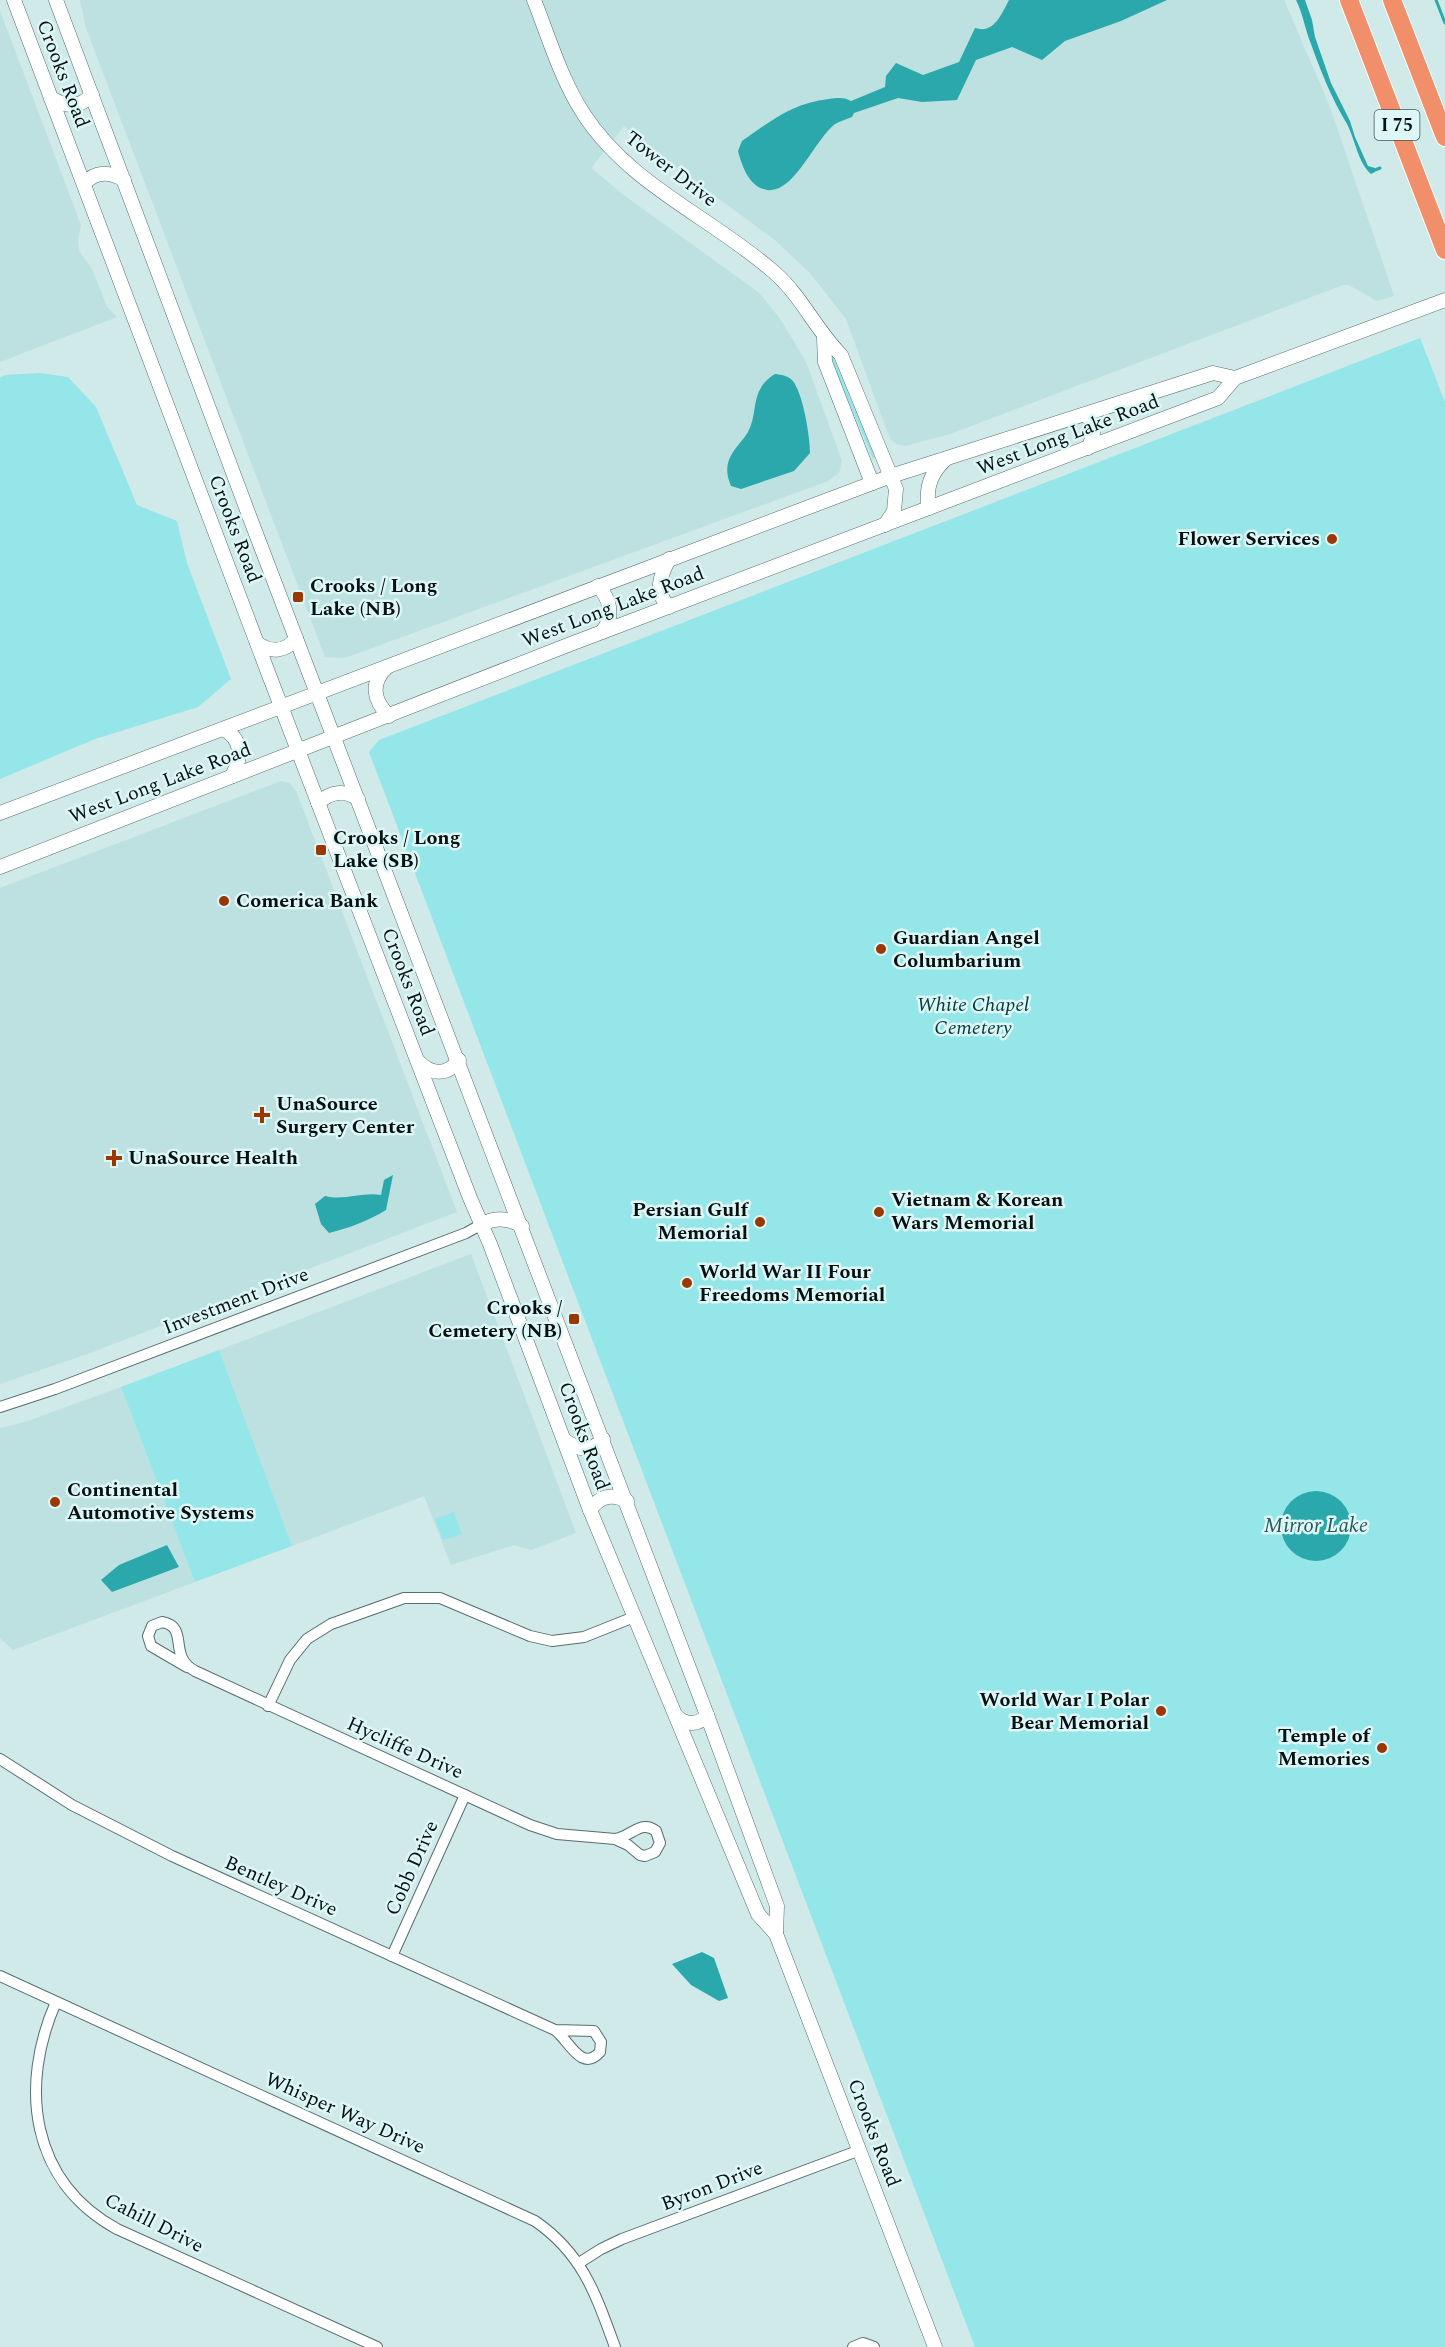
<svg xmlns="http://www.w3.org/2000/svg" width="1445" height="2347" font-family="Spectral,serif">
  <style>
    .built { fill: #bde0e0 }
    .green { fill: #94e6e8 }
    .water { fill: #2aa8ac }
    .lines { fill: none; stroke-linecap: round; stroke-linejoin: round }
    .stream { stroke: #2aa8ac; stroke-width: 3 }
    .street-casing { stroke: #576d6e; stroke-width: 12 }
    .secondary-casing { stroke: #576d6e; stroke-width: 15 }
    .highway-casing { stroke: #fff; stroke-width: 20 }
    .street { stroke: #fff; stroke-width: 10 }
    .secondary { stroke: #fff; stroke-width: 14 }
    .highway { stroke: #f08f6a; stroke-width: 18 }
    .poi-dot { fill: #9b3700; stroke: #ddf6f6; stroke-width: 2 }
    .labels { text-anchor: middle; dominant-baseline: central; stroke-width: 5; stroke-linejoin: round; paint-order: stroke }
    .shield { fill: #ddf6f6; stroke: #485656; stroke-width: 1.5 }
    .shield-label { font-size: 18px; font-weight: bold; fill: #081111 }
    .street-label { font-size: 20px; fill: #081111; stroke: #ddf6f6 }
    .poi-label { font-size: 20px; font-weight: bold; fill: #081111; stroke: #ddf6f6; text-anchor: start }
    .park-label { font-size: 20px; font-style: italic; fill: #003a3c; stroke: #ddf6f6 }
    .water-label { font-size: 21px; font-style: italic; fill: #285a5b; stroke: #ddf6f6 }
  </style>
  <rect width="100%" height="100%" fill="#d0e9e9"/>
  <g class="built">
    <polygon points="80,0 1284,0 1330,107 1394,296 1377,301 1349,285 1343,285 950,434 905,446 897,444 890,439 846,319 810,273 775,240 647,146 624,126 591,168 625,196 747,284 760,294 781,320 806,362 842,461 839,473 828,481 345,658 325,657 86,28"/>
    <polygon points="0,11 81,225 78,239 79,251 92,269 107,307 117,317 0,362"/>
    <polygon points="281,781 290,783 296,791 457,1212 93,1352 0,1384 0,888"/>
    <polygon points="471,1254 576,1533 531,1550 514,1545 451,1565 424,1496 292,1546 219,1350"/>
    <polygon points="121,1387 195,1582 13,1650 0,1638 0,1428 25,1422"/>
  </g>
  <g class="green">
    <polygon points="1420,338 1445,402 1445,2347 975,2347 369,752 379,740"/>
    <polygon points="834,356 875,456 873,459 831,360"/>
    <polygon points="40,373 68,377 96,407 137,505 177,521 187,563 231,679 198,707 95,739 0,779 0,378 5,375"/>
    <polygon points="219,1350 292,1546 195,1582 121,1387"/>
    <polygon points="454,1512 462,1534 443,1540 435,1519"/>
  </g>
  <g class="water">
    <path d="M1009 0H1167L1121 21 1065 41 1042 60 1012 47 976 60 957 100 922 102 898 98 854 113 852 117C847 119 840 121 835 124 815 139 794 194 767 190 749 187 742 166 738 151L742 141C771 121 792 103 829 99 838 98 843 97 851 101L885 87 886 76 896 63 923 75 959 62 975 28C994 34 1001 15 1009 0Z"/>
    <path d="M1296 0H1305L1312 20 1315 37 1331 83 1350 121 1355 137 1368 166 1375 168V172L1371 174C1358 163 1355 139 1347 124 1332 99 1321 72 1311 44 1305 29 1303 14 1296 0Z"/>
    <path d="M775 374C782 375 786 375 792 380 803 392 810 437 810 453L794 471 741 489 731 486C728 478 726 472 728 463 731 451 742 442 748 432 759 412 749 390 775 374Z"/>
    <path d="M393 1175 386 1210C368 1221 349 1228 329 1233L321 1224 315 1204 325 1196C344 1201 362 1192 381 1195L384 1180Z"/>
    <circle cx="1316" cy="1526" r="35"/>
    <polygon points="167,1545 179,1567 112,1592 101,1580 119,1565"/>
    <polygon points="702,1952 714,1958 728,1998 719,2001 691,1985 672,1964"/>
  </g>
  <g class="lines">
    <g class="stream">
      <polyline points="1436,0 1445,23"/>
      <polyline points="1375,170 1380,168"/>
    </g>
    <g class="street-casing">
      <g id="street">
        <polyline points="0,1407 55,1389 466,1233 482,1224"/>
        <path d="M187 1667 151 1646 148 1636 152 1626 162 1622C190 1627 167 1656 195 1671L530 1825 557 1834 615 1839 628 1845 640 1855 645 1856 655 1852 660 1843 656 1831C641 1819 631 1837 615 1839"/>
        <polyline points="268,1706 290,1660 307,1639 331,1624 404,1598 440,1598 530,1636 552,1641 584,1637 634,1617"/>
        <path d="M0 1759 72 1805 172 1856 555 2030C569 2040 581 2073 600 2052L601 2042 594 2031 555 2030"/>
        <polyline points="392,1956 465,1795"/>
        <path d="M0 1976 535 2221C583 2254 596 2295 615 2347"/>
        <path d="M56 2002C19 2086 30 2181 117 2229L377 2347"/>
        <polyline points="579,2263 601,2249 622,2239 860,2150"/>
        <polyline points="853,2347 863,2343 874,2347"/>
      </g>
    </g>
    <g class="secondary-casing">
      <g id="secondary">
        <polyline points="14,0 269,675 470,1198 490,1244 590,1510 758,1914 776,1934 935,2347"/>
        <polyline points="56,0 250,518 707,1715 777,1906 776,1934"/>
        <path d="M534 0C549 38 561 79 583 113 629 185 713 218 775 273 802 297 816 330 841 355L896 489 894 511 885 525"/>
        <path d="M51 98C66 107 80 108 92 95"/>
        <path d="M84 184C95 171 109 171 124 180"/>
        <polyline points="824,338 825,362 872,483"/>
        <path d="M1086 414C1095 426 1095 435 1088 448"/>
        <path d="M929 508C925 488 931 472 946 459"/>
        <path d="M669 559C660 576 654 592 669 607"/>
        <path d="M598 586C611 600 614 617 602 632"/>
        <path d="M257 643C271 653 286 652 296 638"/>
        <path d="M387 667C370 683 373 700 389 716"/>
        <path d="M223 729C243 739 242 758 232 776"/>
        <path d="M318 803C330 792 345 789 358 799"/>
        <polyline points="0,813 891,476 1213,373 1235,378"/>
        <polyline points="0,867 568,645 1218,398 1235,378 1445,300"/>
        <path d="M418 1061C431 1075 447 1076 459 1060"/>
        <path d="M482 1224C496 1217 509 1218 522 1226"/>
        <path d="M564 1440C578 1449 590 1454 603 1439"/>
        <path d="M590 1510C600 1496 612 1493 627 1501"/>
        <path d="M676 1716C686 1725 698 1726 707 1715"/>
      </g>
    </g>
    <g class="highway-casing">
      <g id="highway">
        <polyline points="1349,0 1445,250"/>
        <polyline points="1392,0 1445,137"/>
      </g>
    </g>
    <use href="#street" class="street"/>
    <use href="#secondary" class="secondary"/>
    <use href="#highway" class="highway"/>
  </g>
  <g class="poi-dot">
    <circle cx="1332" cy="539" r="6"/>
    <rect x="292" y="591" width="12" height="12" rx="3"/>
    <rect x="315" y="844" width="12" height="12" rx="3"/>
    <circle cx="224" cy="901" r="6"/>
    <circle cx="881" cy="949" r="6"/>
    <path d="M259 1106h6v6h6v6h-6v6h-6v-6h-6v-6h6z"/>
    <path d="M111 1149h6v6h6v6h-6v6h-6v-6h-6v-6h6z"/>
    <circle cx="879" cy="1212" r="6"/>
    <circle cx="760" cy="1222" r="6"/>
    <circle cx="687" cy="1283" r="6"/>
    <rect x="568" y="1313" width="12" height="12" rx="3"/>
    <circle cx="55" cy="1502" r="6"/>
    <circle cx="1161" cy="1711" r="6"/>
    <circle cx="1382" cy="1748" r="6"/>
  </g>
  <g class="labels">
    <rect class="shield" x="1374.5" y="110" width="45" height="30" rx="4.5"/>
    <g class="shield-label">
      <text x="1397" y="125">I 75</text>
    </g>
    <g class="street-label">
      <text transform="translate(63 74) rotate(69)">Crooks Road</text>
      <text transform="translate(671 169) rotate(38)">Tower Drive</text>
      <text transform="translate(1068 435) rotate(-21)">West Long Lake Road</text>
      <text transform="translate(235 529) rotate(69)">Crooks Road</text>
      <text transform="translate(613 607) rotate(-21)">West Long Lake Road</text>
      <text transform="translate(160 783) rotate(-21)">West Long Lake Road</text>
      <text transform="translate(408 982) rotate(69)">Crooks Road</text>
      <text transform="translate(236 1301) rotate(-21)">Investment Drive</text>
      <text transform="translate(584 1436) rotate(70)">Crooks Road</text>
      <text transform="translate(405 1748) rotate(24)">Hycliffe Drive</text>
      <text transform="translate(412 1868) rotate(-66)">Cobb Drive</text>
      <text transform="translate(281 1886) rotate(24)">Bentley Drive</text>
      <text transform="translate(345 2113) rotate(24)">Whisper Way Drive</text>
      <text transform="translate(874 2133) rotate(69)">Crooks Road</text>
      <text transform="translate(712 2186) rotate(-21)">Byron Drive</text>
      <text transform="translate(154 2223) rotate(27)">Cahill Drive</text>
    </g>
    <g class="poi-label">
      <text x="1320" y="539" text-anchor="end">Flower Services</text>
      <text x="310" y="586">Crooks / Long<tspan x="310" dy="23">Lake (NB)</tspan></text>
      <text x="333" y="838">Crooks / Long<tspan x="333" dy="23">Lake (SB)</tspan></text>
      <text x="236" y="901">Comerica Bank</text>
      <text x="893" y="938">Guardian Angel<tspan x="893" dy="23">Columbarium</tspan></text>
      <text x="276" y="1104">UnaSource<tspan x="276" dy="23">Surgery Center</tspan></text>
      <text x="128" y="1158">UnaSource Health</text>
      <text x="891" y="1200">Vietnam &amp; Korean<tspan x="891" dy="23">Wars Memorial</tspan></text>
      <text x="748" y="1210" text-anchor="end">Persian Gulf<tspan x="748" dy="23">Memorial</tspan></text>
      <text x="699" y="1272">World War II Four<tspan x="699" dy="23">Freedoms Memorial</tspan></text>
      <text x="562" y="1308" text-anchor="end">Crooks /<tspan x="562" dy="23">Cemetery (NB)</tspan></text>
      <text x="67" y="1490">Continental<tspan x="67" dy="23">Automotive Systems</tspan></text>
      <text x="1149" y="1700" text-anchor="end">World War I Polar<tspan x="1149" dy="23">Bear Memorial</tspan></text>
      <text x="1370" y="1736" text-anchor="end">Temple of<tspan x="1370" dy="23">Memories</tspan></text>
    </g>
    <g class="park-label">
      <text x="973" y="1005">White Chapel<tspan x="973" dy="23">Cemetery</tspan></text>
    </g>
    <g class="water-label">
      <text x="1316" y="1526">Mirror Lake</text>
    </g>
  </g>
</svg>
